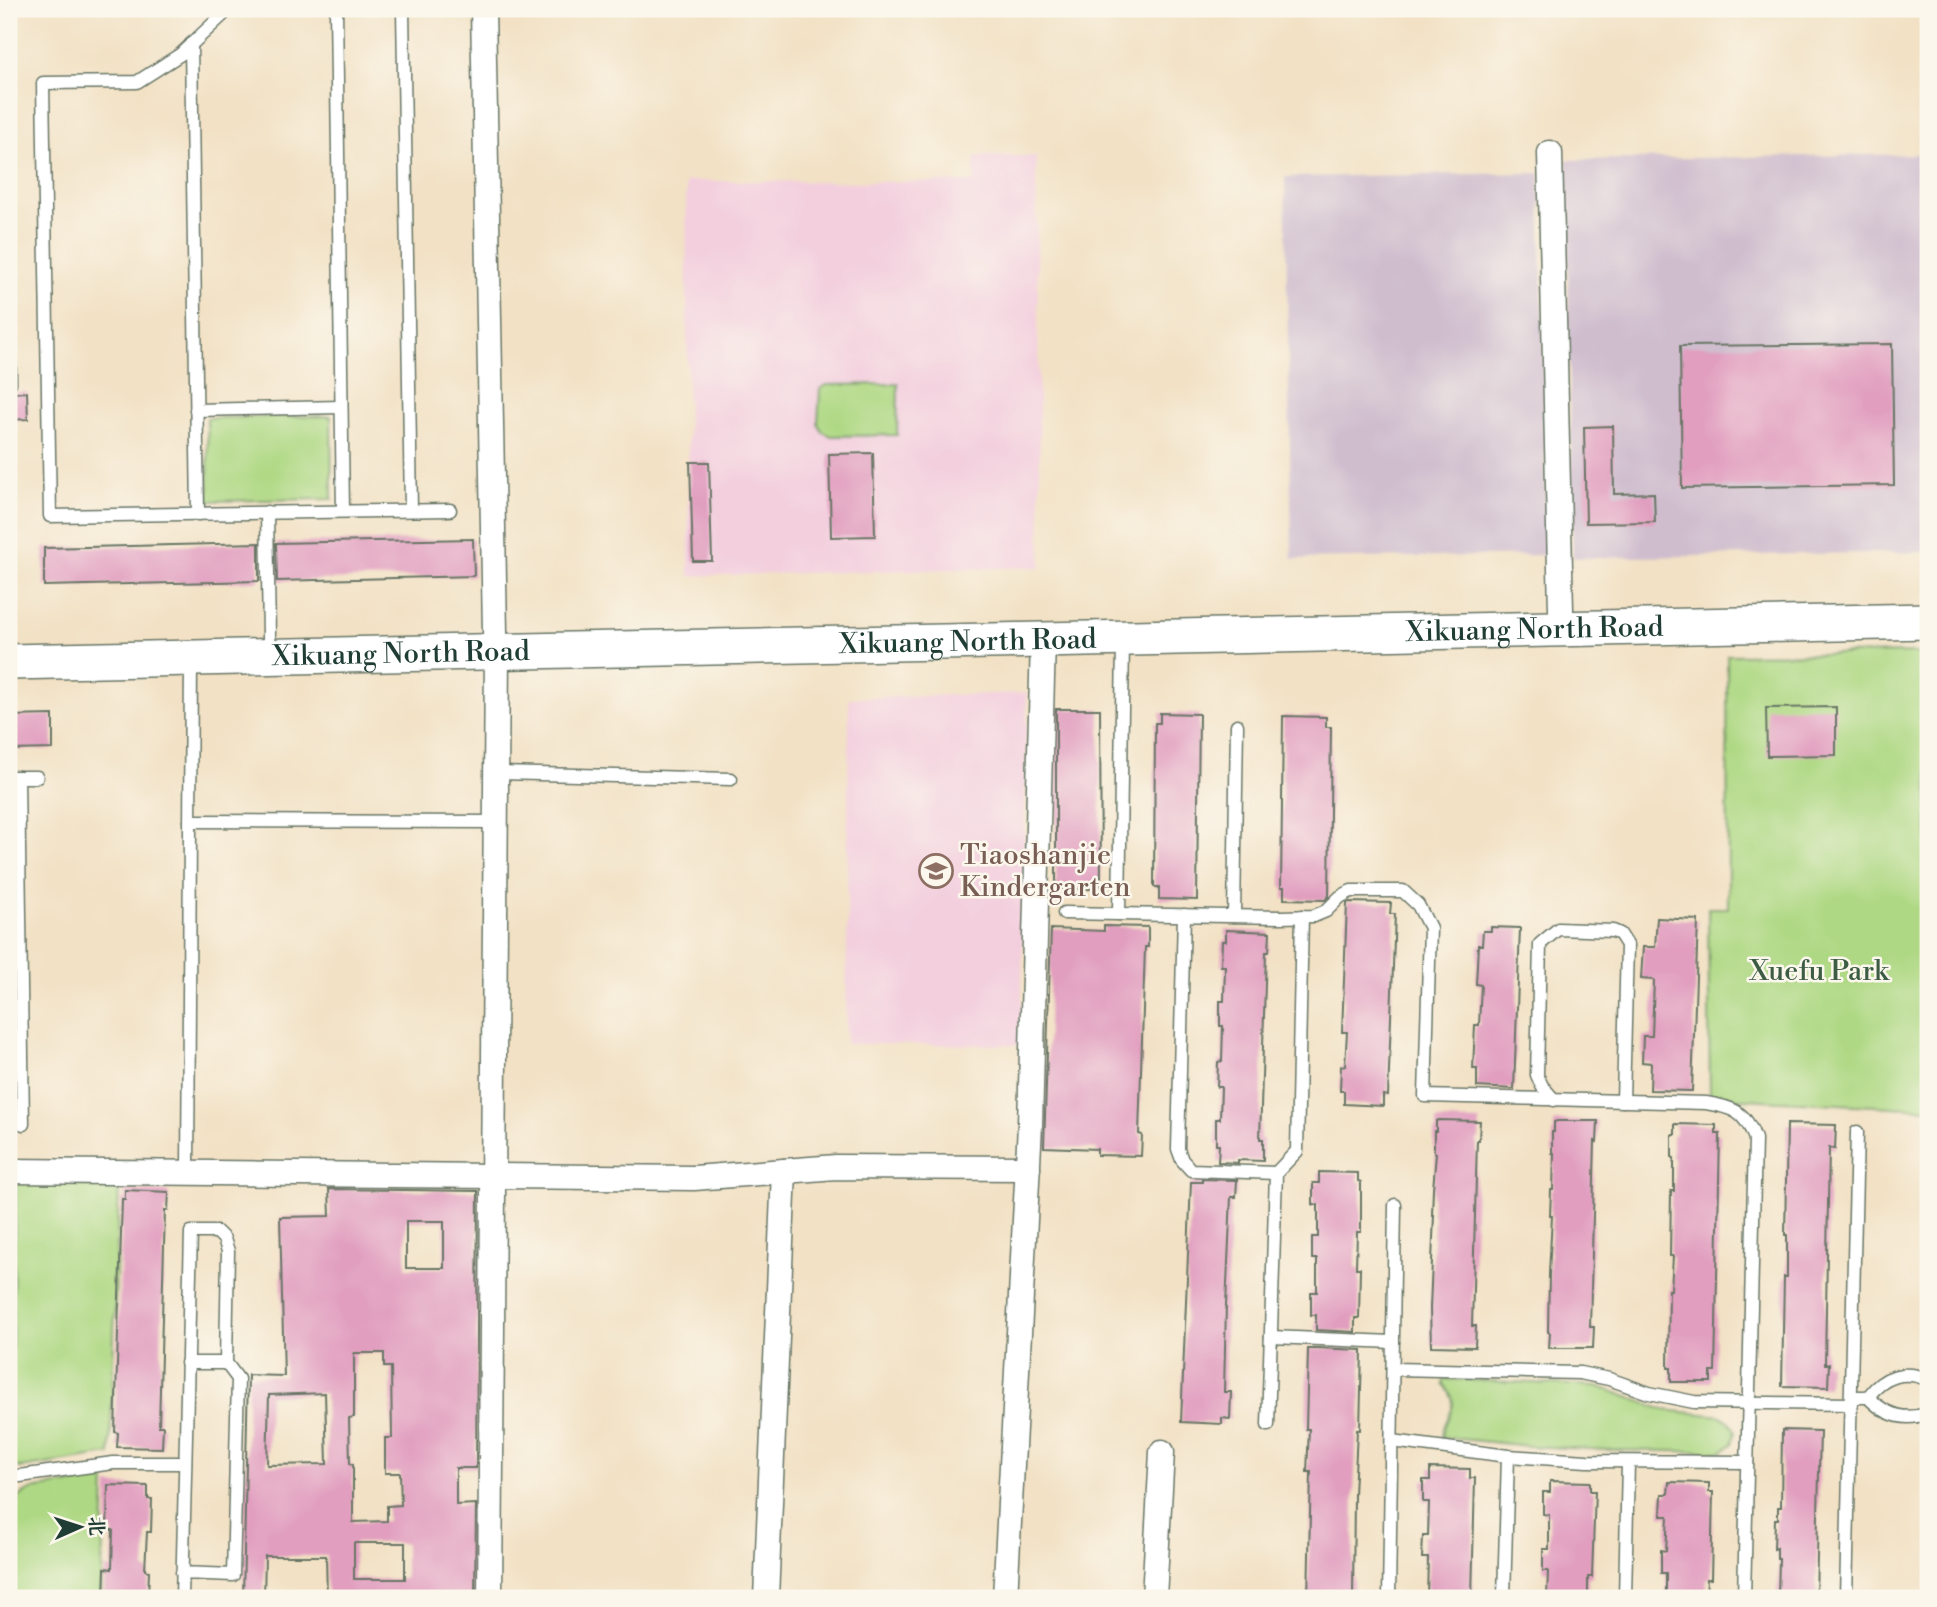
<svg xmlns="http://www.w3.org/2000/svg" width="1937" height="1607" font-family="'Libre Bodoni','Noto Serif SC',serif">
  <style>
    .built { fill: #f3cfde }
    .industrial { fill: #cfbdce }
    .green { fill: #aed883; stroke: #668a5c; stroke-width: 2 }
    .building { fill: #e19ebf; fill-rule: evenodd }
    .lines { fill: none; stroke-linecap: round; stroke-linejoin: round }
    .service-casing { stroke: #697666; stroke-width: 15 }
    .minor-casing { stroke: #697666; stroke-width: 27 }
    .secondary-casing { stroke: #697666; stroke-width: 38 }
    .service { stroke: #fff; stroke-width: 12 }
    .minor { stroke: #fff; stroke-width: 24 }
    .secondary { stroke: #fff; stroke-width: 35 }
    .labels { text-anchor: middle; dominant-baseline: central; stroke-width: 5; stroke-linejoin: round; paint-order: stroke }
    .street-label { font-size: 28px; fill: #1f3d34; stroke: #fbf7ec }
    .education-label { font-size: 28px; fill: #785e54; stroke: #fbf7ec; text-anchor: start }
    .park-label { font-size: 28px; fill: #3c5c44; stroke: #fbf7ec }
  </style>
  <rect width="100%" height="100%" fill="#fbf7ec"/>
  <filter id="ink" filterUnits="userSpaceOnUse"><feTurbulence type="fractalNoise" baseFrequency=".0143" numOctaves="2"/><feDisplacementMap in="SourceGraphic" scale="14" xChannelSelector="R" yChannelSelector="G"/><feConvolveMatrix kernelMatrix="1 2 1 2 8 2 1 2 1" color-interpolation-filters="sRGB"/></filter>
  <filter id="wash" filterUnits="userSpaceOnUse"><feTurbulence type="fractalNoise" baseFrequency=".00686" numOctaves="4" result="noise"/><feDisplacementMap in="SourceGraphic" scale="28" xChannelSelector="R" yChannelSelector="G"/><feGaussianBlur stdDeviation="1.57" result="paint"/><feColorMatrix in="noise" values="0 0 0 0 0 0 0 0 0 0 0 0 0 0 0 0 0 1.4 0 .05"/><feComposite in="paint" operator="in"/></filter>
  <g filter="url(#wash)">
    <rect width="100%" height="100%" fill="#f2e1c4"/>
    <g class="built">
      <polygon points="975,156 1036,156 1041,567 689,576 686,181 974,182"/>
      <polygon points="1027,693 1021,1045 846,1044 849,698"/>
    </g>
    <g class="industrial">
      <polygon points="1928,154 1928,552 1573,558 1566,160"/>
      <polygon points="1540,173 1547,555 1292,559 1285,177"/>
    </g>
    <g class="green">
      <polygon points="898,384 897,435 831,436 823,432 818,424 820,389 827,385"/>
      <polygon points="331,416 332,499 209,501 207,418"/>
      <polygon points="1928,653 1928,1109 1710,1097 1708,908 1728,908 1727,655"/>
      <polygon points="16,1181 119,1183 110,1454 21,1468 13,1466 9,1462"/>
      <path d="M1445 1379 1597 1386 1664 1410 1721 1416 1730 1422 1735 1431 1732 1444 1721 1452 1611 1450 1528 1446 1442 1437C1444 1414 1465 1408 1443 1384Z"/>
      <path d="M105 1479 101 1598H9V1512C15 1499 23 1492 37 1488Z"/>
    </g>
    <g id="blocks">
      <g class="building">
        <polygon points="1892,344 1894,485 1682,488 1680,346"/>
        <polygon points="27,392 28,419 9,420 9,393"/>
        <polygon points="1613,426 1614,494 1654,493 1655,522 1586,523 1584,427"/>
        <polygon points="873,453 875,536 831,537 829,454"/>
        <polygon points="690,462 709,462 712,561 693,561"/>
        <polygon points="473,539 474,576 277,581 276,543"/>
        <polygon points="259,543 259,581 44,586 44,548"/>
        <polygon points="1836,707 1836,755 1767,756 1766,708"/>
        <polygon points="1056,709 1100,709 1101,889 1056,889"/>
        <polygon points="1160,713 1199,714 1197,900 1159,899 1159,887 1154,887 1155,723 1160,723"/>
        <polygon points="53,715 53,749 9,750 9,716"/>
        <polygon points="1283,716 1326,717 1326,727 1331,727 1329,896 1325,900 1284,899 1284,887 1281,887"/>
        <polygon points="1349,902 1391,903 1390,914 1395,914 1388,1096 1383,1095 1383,1106 1344,1104 1344,1091 1340,1091 1341,1066 1345,1066 1347,1032 1342,1032 1347,903"/>
        <polygon points="1657,918 1698,920 1692,1091 1650,1090 1651,1063 1642,1062 1643,1036 1652,1036 1654,980 1641,979 1643,947 1655,947"/>
        <polygon points="1104,926 1148,927 1148,947 1145,947 1139,1134 1142,1135 1141,1156 1097,1155 1097,1149 1044,1147 1051,929 1104,931"/>
        <polygon points="1491,927 1520,928 1514,1089 1477,1087 1477,1069 1473,1069 1475,1025 1479,1025 1481,985 1476,984 1478,945 1482,945 1483,931 1491,931"/>
        <polygon points="1226,930 1270,932 1269,952 1266,952 1260,1139 1263,1139 1263,1161 1238,1160 1238,1163 1218,1162 1219,1145 1216,1145 1216,1119 1220,1119 1221,1087 1217,1087 1218,1062 1222,1061 1223,1026 1220,1026 1220,1001 1224,1001 1225,966 1221,966 1222,941 1226,941"/>
        <polygon points="1439,1120 1480,1121 1479,1140 1477,1140 1472,1326 1476,1326 1475,1347 1431,1346 1430,1308 1434,1215 1432,1215 1433,1189 1436,1153 1434,1152 1434,1131 1436,1131 1436,1121"/>
        <polygon points="1557,1121 1598,1121 1597,1142 1595,1141 1592,1253 1590,1327 1594,1327 1593,1348 1549,1348 1550,1333 1548,1332 1549,1274 1552,1216 1550,1216 1551,1190 1553,1190 1554,1153 1552,1153 1552,1132 1554,1132 1554,1122"/>
        <polygon points="1675,1124 1716,1125 1716,1134 1720,1134 1715,1372 1711,1372 1711,1382 1671,1382 1671,1368 1668,1368 1669,1290 1671,1290 1673,1256 1670,1256 1671,1191 1674,1191 1674,1158 1672,1157 1672,1135 1675,1135"/>
        <polygon points="1787,1124 1836,1125 1835,1149 1829,1148 1825,1364 1829,1364 1828,1387 1782,1386 1784,1277 1787,1277 1787,1235 1785,1235"/>
        <polygon points="1319,1172 1358,1173 1358,1181 1361,1182 1361,1232 1357,1232 1356,1268 1360,1268 1359,1318 1355,1318 1355,1332 1316,1330 1316,1315 1311,1315 1311,1292 1317,1292 1317,1259 1312,1259 1312,1237 1318,1237 1318,1205 1313,1205 1313,1183 1319,1183"/>
        <polygon points="1202,1179 1237,1180 1236,1197 1231,1197 1226,1305 1224,1392 1231,1392 1230,1419 1222,1418 1222,1424 1181,1422 1191,1182 1202,1182"/>
        <path d="M329 1189 478 1191 476 1468H456V1505L476 1504 475 1598H451V1596L327 1598 326 1556H265L264 1598H243L248 1375 284 1376 280 1217 330 1216ZM406 1221H444V1268H406ZM354 1353H384V1367H391L392 1438H385V1473H400L401 1505 387 1506V1521L353 1522V1464H350L349 1418 354 1417ZM325 1393 327 1464 267 1465 269 1395ZM354 1543H405V1579H354Z"/>
        <polygon points="125,1190 169,1192 168,1210 165,1210 159,1426 163,1426 162,1448 117,1447 118,1433 115,1432 122,1199 125,1199"/>
        <polygon points="1316,1348 1362,1350 1360,1430 1357,1430 1354,1495 1353,1598 1308,1598 1311,1472 1307,1472 1309,1429 1306,1429 1308,1349 1316,1349"/>
        <polygon points="1782,1430 1820,1431 1816,1598 1778,1598 1779,1559 1777,1559 1777,1548 1774,1549 1775,1519 1778,1519 1778,1507 1781,1507"/>
        <polygon points="1430,1468 1470,1469 1470,1478 1475,1478 1472,1598 1427,1598 1428,1558 1422,1558 1423,1536 1428,1536 1429,1502 1423,1502 1423,1480 1430,1480"/>
        <polygon points="1550,1481 1590,1482 1590,1491 1595,1491 1592,1577 1588,1577 1588,1598 1547,1598 1548,1571 1543,1571 1543,1549 1549,1549 1549,1515 1543,1514 1543,1492 1550,1492"/>
        <polygon points="1669,1482 1709,1483 1709,1492 1713,1492 1711,1579 1707,1579 1706,1598 1666,1598 1666,1573 1661,1573 1661,1550 1666,1551 1668,1516 1661,1516 1662,1494 1668,1494"/>
        <polygon points="108,1485 148,1486 148,1499 152,1499 151,1532 147,1532 145,1570 149,1571 148,1598 104,1598 105,1568 112,1569 113,1530 107,1530"/>
      </g>
    </g>
  </g>
  <g filter="url(#ink)">
    <use href="#blocks" fill-opacity="0" stroke="#697666" stroke-width="2"/>
    <g class="lines">
      <g class="service-casing">
        <g id="service">
          <polyline points="229,9 181,54 137,82 43,83 50,516 450,510"/>
          <polyline points="336,9 343,511"/>
          <polyline points="403,9 411,510"/>
          <polyline points="191,44 198,514"/>
          <polyline points="9,294 10,383 9,383"/>
          <polyline points="196,410 341,407"/>
          <polyline points="267,512 269,637"/>
          <polyline points="496,773 731,779"/>
          <polyline points="9,777 37,777"/>
          <polyline points="18,777 23,1124"/>
          <polyline points="190,821 495,822"/>
          <path d="M1064 913 1282 917 1314 916 1326 911 1340 897 1351 891H1403L1418 905 1430 928 1425 1096 1706 1103C1733 1107 1746 1112 1755 1139L1744 1598"/>
          <polyline points="1119,914 1123,642"/>
          <polyline points="1184,915 1178,1149 1182,1160 1191,1170 1276,1173"/>
          <polyline points="1234,916 1237,725"/>
          <polyline points="1554,1100 1542,1086 1537,1075 1540,944 1558,929 1613,931 1620,934 1627,945 1623,1101"/>
          <polyline points="188,1172 191,661"/>
          <polyline points="1271,1337 1393,1342"/>
          <polyline points="187,1363 226,1363"/>
          <polyline points="1393,1369 1580,1373 1609,1379 1649,1393 1694,1402 1851,1404"/>
          <path d="M1851 1397H1868C1885 1415 1905 1422 1928 1413"/>
          <path d="M1868 1397C1883 1376 1905 1369 1928 1380"/>
          <polyline points="1268,1425 1276,1173 1297,1151 1302,916"/>
          <polyline points="1392,1441 1508,1456 1587,1461 1747,1462"/>
          <polyline points="9,1475 20,1476 113,1463 185,1463"/>
          <path d="M182 1598C185 1476 188 1354 191 1232H217L224 1239 228 1251 226 1363 238 1379 233 1575 182 1573"/>
          <polyline points="1389,1598 1395,1205"/>
          <polyline points="1504,1598 1508,1456"/>
          <polyline points="1625,1598 1628,1462"/>
          <polyline points="1846,1598 1857,1132"/>
        </g>
      </g>
      <g class="minor-casing">
        <g id="minor">
          <polyline points="483,9 495,632"/>
          <polyline points="1550,153 1561,610"/>
          <polyline points="9,1171 694,1178 836,1167 1028,1168"/>
          <polyline points="490,1598 497,651"/>
          <polyline points="766,1598 784,1171"/>
          <polyline points="1005,1598 1030,1125 1043,640"/>
          <polyline points="1154,1598 1162,1452"/>
        </g>
      </g>
      <g class="secondary-casing">
        <g id="secondary">
          <path id="s1" d="M9 662 1928 621"/>
        </g>
      </g>
      <use href="#service" class="service"/>
      <use href="#minor" class="minor"/>
      <use href="#secondary" class="secondary"/>
    </g>
  </g>
  <defs>
    <g id="school-ring" transform="scale(1.75)"><circle r="9.5" fill="#fbf7ec" stroke="#8d6e63" stroke-width="1.5"/><path d="M0-5L7-2L0 1L-7-2ZM-4 1L0 2.5L4 1V4Q0 6-4 4Z" fill="#8d6e63"/></g>
  </defs>
  <g fill-rule="evenodd">
    <use href="#school-ring" x="936" y="871"/>
  </g>
  <g class="labels">
    <g class="street-label">
      <text stroke="none"><textPath href="#s1" startOffset="1526">Xikuang North Road</textPath></text>
      <text stroke="none"><textPath href="#s1" startOffset="959">Xikuang North Road</textPath></text>
      <text stroke="none"><textPath href="#s1" startOffset="392">Xikuang North Road</textPath></text>
    </g>
    <g class="education-label">
      <text x="960" y="855">Tiaoshanjie<tspan x="960" dy="32">Kindergarten</tspan></text>
    </g>
    <g class="park-label">
      <text x="1819" y="971">Xuefu Park</text>
    </g>
  </g>
  <rect width="1937" height="1607" fill="none" stroke="#fbf7ec" stroke-width="35"/>
  <g transform="translate(80 1527) rotate(87)" stroke="#fbf7ec" stroke-width="5" paint-order="stroke">
  <path d="M0-5L12 26L0 18L-12 26Z" fill="#1f3d34"/>
  <text y="-10" font-size="19" font-weight="bold" text-anchor="middle" fill="#1f3d34">北</text>
  </g>
</svg>
